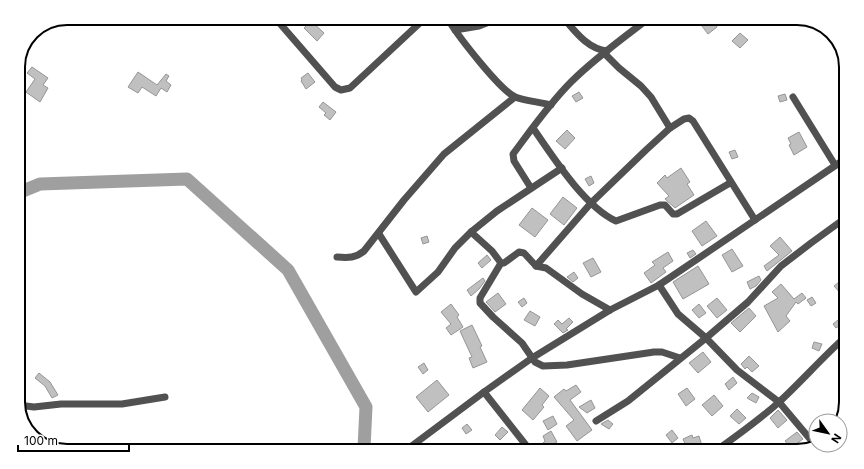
<svg xmlns="http://www.w3.org/2000/svg" width="864" height="469" font-family="Inter,sans-serif">
  <style>
    .lines { fill: none; stroke-linecap: round; stroke-linejoin: round }
    .river { stroke: #9f9f9f; stroke-width: 13 }
    .building { fill: #c0c0c0; stroke: #959595 }
    .minor { stroke: #515151; stroke-width: 7 }
    .rim { fill: none; stroke: #000; stroke-width: 2 }
  </style>
  <rect width="100%" height="100%" fill="#fff"/>
  <g class="lines">
    <polyline class="river" points="18,193 40,184 187,179 288,270 366,407 364,448"/>
  </g>
  <g class="building">
    <polygon points="311,21 324,33 317,41 304,28"/>
    <polygon points="699,22 714,22 717,27 708,34"/>
    <polygon points="740,33 748,40 740,48 732,41"/>
    <polygon points="32,67 48,78 43,85 48,88 40,102 26,92 35,79 27,73"/>
    <polygon points="138,72 157,85 166,74 169,76 166,81 171,85 167,92 161,88 156,96 142,87 138,93 128,87"/>
    <polygon points="308,73 315,82 306,89 301,81 302,80 301,78"/>
    <polygon points="579,92 583,98 576,102 572,96"/>
    <polygon points="785,94 787,100 780,102 778,96"/>
    <polygon points="323,102 336,112 330,120 324,115 326,113 319,107"/>
    <polygon points="567,130 575,138 565,149 556,141"/>
    <polygon points="799,132 807,147 794,155 789,145 791,144 788,138"/>
    <polygon points="735,150 738,157 732,159 729,152"/>
    <polygon points="681,168 690,182 687,184 694,195 675,208 665,199 669,196 657,183 665,175 667,178"/>
    <polygon points="591,176 594,183 589,186 585,179"/>
    <polygon points="563,197 577,208 564,225 550,214"/>
    <polygon points="532,208 548,220 535,237 519,225"/>
    <polygon points="706,221 717,236 702,246 692,231"/>
    <polygon points="427,236 429,242 423,244 421,238"/>
    <polygon points="780,237 792,251 767,271 764,266 779,255 770,246"/>
    <polygon points="732,249 743,266 732,272 722,255"/>
    <polygon points="693,250 696,254 690,258 687,253"/>
    <polygon points="668,252 673,261 663,268 666,272 651,283 644,273 655,265 652,262"/>
    <polygon points="487,255 491,260 482,268 478,263"/>
    <polygon points="593,258 601,272 591,277 583,263"/>
    <polygon points="698,266 709,284 683,299 673,282"/>
    <polygon points="574,272 578,278 573,282 567,277"/>
    <polygon points="759,276 761,280 756,286 750,289 747,282"/>
    <polygon points="483,278 485,281 479,289 471,296 467,290"/>
    <polygon points="843,279 843,296 834,286"/>
    <polygon points="781,284 794,299 802,293 806,298 798,304 796,302 786,316 790,321 778,332 764,306 778,298 772,292"/>
    <polygon points="498,293 506,304 495,312 486,302"/>
    <polygon points="812,297 816,303 811,306 807,300"/>
    <polygon points="524,298 527,303 522,307 518,302"/>
    <polygon points="717,298 727,310 717,318 707,306"/>
    <polygon points="451,304 459,315 457,317 463,327 451,335 446,328 451,324 441,312"/>
    <polygon points="699,304 706,313 699,318 692,310"/>
    <polygon points="749,308 756,316 740,332 731,323"/>
    <polygon points="530,311 540,317 535,326 524,320"/>
    <polygon points="569,318 573,322 566,329 568,330 563,333 554,324 558,320 562,324"/>
    <polygon points="838,320 842,324 836,328 833,324"/>
    <polygon points="472,325 482,346 480,347 487,362 473,368 469,358 472,357 460,331"/>
    <polygon points="814,342 822,344 819,351 812,348"/>
    <polygon points="703,352 711,362 698,373 689,363"/>
    <polygon points="749,356 759,366 752,372 747,367 745,369 741,364"/>
    <polygon points="424,363 428,370 423,374 418,367"/>
    <polygon points="39,373 50,382 58,395 52,398 45,386 35,378"/>
    <polygon points="733,377 737,383 729,390 725,384"/>
    <polygon points="437,380 449,395 428,412 416,397"/>
    <polygon points="576,385 581,392 570,400 592,430 577,441 566,426 574,420 554,397 564,389 566,391"/>
    <polygon points="540,388 549,396 542,405 544,407 533,420 522,410"/>
    <polygon points="687,388 695,399 686,406 678,394"/>
    <polygon points="752,393 759,397 756,403 747,398"/>
    <polygon points="714,395 723,406 712,416 702,405"/>
    <polygon points="591,400 595,408 587,413 579,407"/>
    <polygon points="737,409 746,418 739,424 730,416"/>
    <polygon points="778,410 787,420 778,428 770,418"/>
    <polygon points="553,416 557,424 548,430 543,421"/>
    <polygon points="608,420 613,424 609,429 601,424"/>
    <polygon points="467,424 472,430 466,434 462,428"/>
    <polygon points="502,427 508,432 500,440 495,435"/>
    <polygon points="672,430 678,438 672,443 666,435"/>
    <polygon points="551,431 557,442 545,449 537,449 545,441 543,436"/>
    <polygon points="797,432 803,439 791,448 785,441"/>
    <polygon points="692,435 693,438 699,436 703,449 699,450 688,450 683,439"/>
  </g>
  <g class="lines">
    <g class="minor">
      <polyline points="276,19 335,87 341,90 350,88 423,20"/>
      <path d="M449 21C459 37 499 89 515 97 525 101 541 102 551 105"/>
      <path d="M566 21C577 34 589 49 607 51"/>
      <polyline points="455,30 479,26 492,21"/>
      <polyline points="604,53 619,68 641,86 651,97 670,128"/>
      <polyline points="793,97 835,165"/>
      <path d="M533 128C553 157 584 206 616 221L660 205H665L673 214H677L730 183"/>
      <path d="M531 188 514 161 513 154C531 130 549 104 571 82 593 60 619 41 644 22"/>
      <polyline points="471,232 492,251 501,263 504,263 519,252 524,253 536,266 546,268 582,294 610,310"/>
      <polyline points="379,234 416,292 438,272 455,248 471,232 497,211 562,168"/>
      <path d="M337 257C348 258 356 258 364 251L404 200 444 154 515 97"/>
      <polyline points="501,263 480,298 480,303 493,317 522,343 535,362 543,366 567,365 654,352 662,352 680,358"/>
      <polyline points="536,266 591,203 646,150 670,128 684,119 689,118 693,121 755,220"/>
      <polyline points="659,285 678,314 706,338 737,370 779,402 816,446"/>
      <polyline points="484,392 529,449"/>
      <polyline points="18,405 34,407 61,404 122,404 165,397"/>
      <polyline points="596,421 628,401 706,338 748,302 781,266 811,243 844,219"/>
      <polyline points="409,448 484,392 532,358 610,310 659,285 845,159"/>
      <path d="M717 450C738 435 759 420 778 403 800 383 820 360 842 340"/>
    </g>
  </g>
  <path d="M0 0H864V469H0ZM67 25H797A42 42 0 0 1 839 67V402A42 42 0 0 1 797 444H67A42 42 0 0 1 25 402V67A42 42 0 0 1 67 25Z" fill="#fff" fill-rule="evenodd"/>
  <path class="rim" d="M67 25H797A42 42 0 0 1 839 67V402A42 42 0 0 1 797 444H67A42 42 0 0 1 25 402V67A42 42 0 0 1 67 25Z"/>
  <g transform="translate(828 433) rotate(123)"><circle r="19" fill="#ffffff" stroke="#999999"/>
  <path d="M0-3L7 15L0 10L-7 15Z" fill="#000000"/>
  <text y="-6" font-size="11" font-weight="bold" text-anchor="middle" fill="#000000">N</text>
  </g>
  <path d="M18 445v6h111v-6" fill="none" stroke="#000000" stroke-width="2"/>
  <text x="24" y="445" font-size="12" fill="#000000" stroke="#ffffff" stroke-width="3" paint-order="stroke">100 m</text>
</svg>
